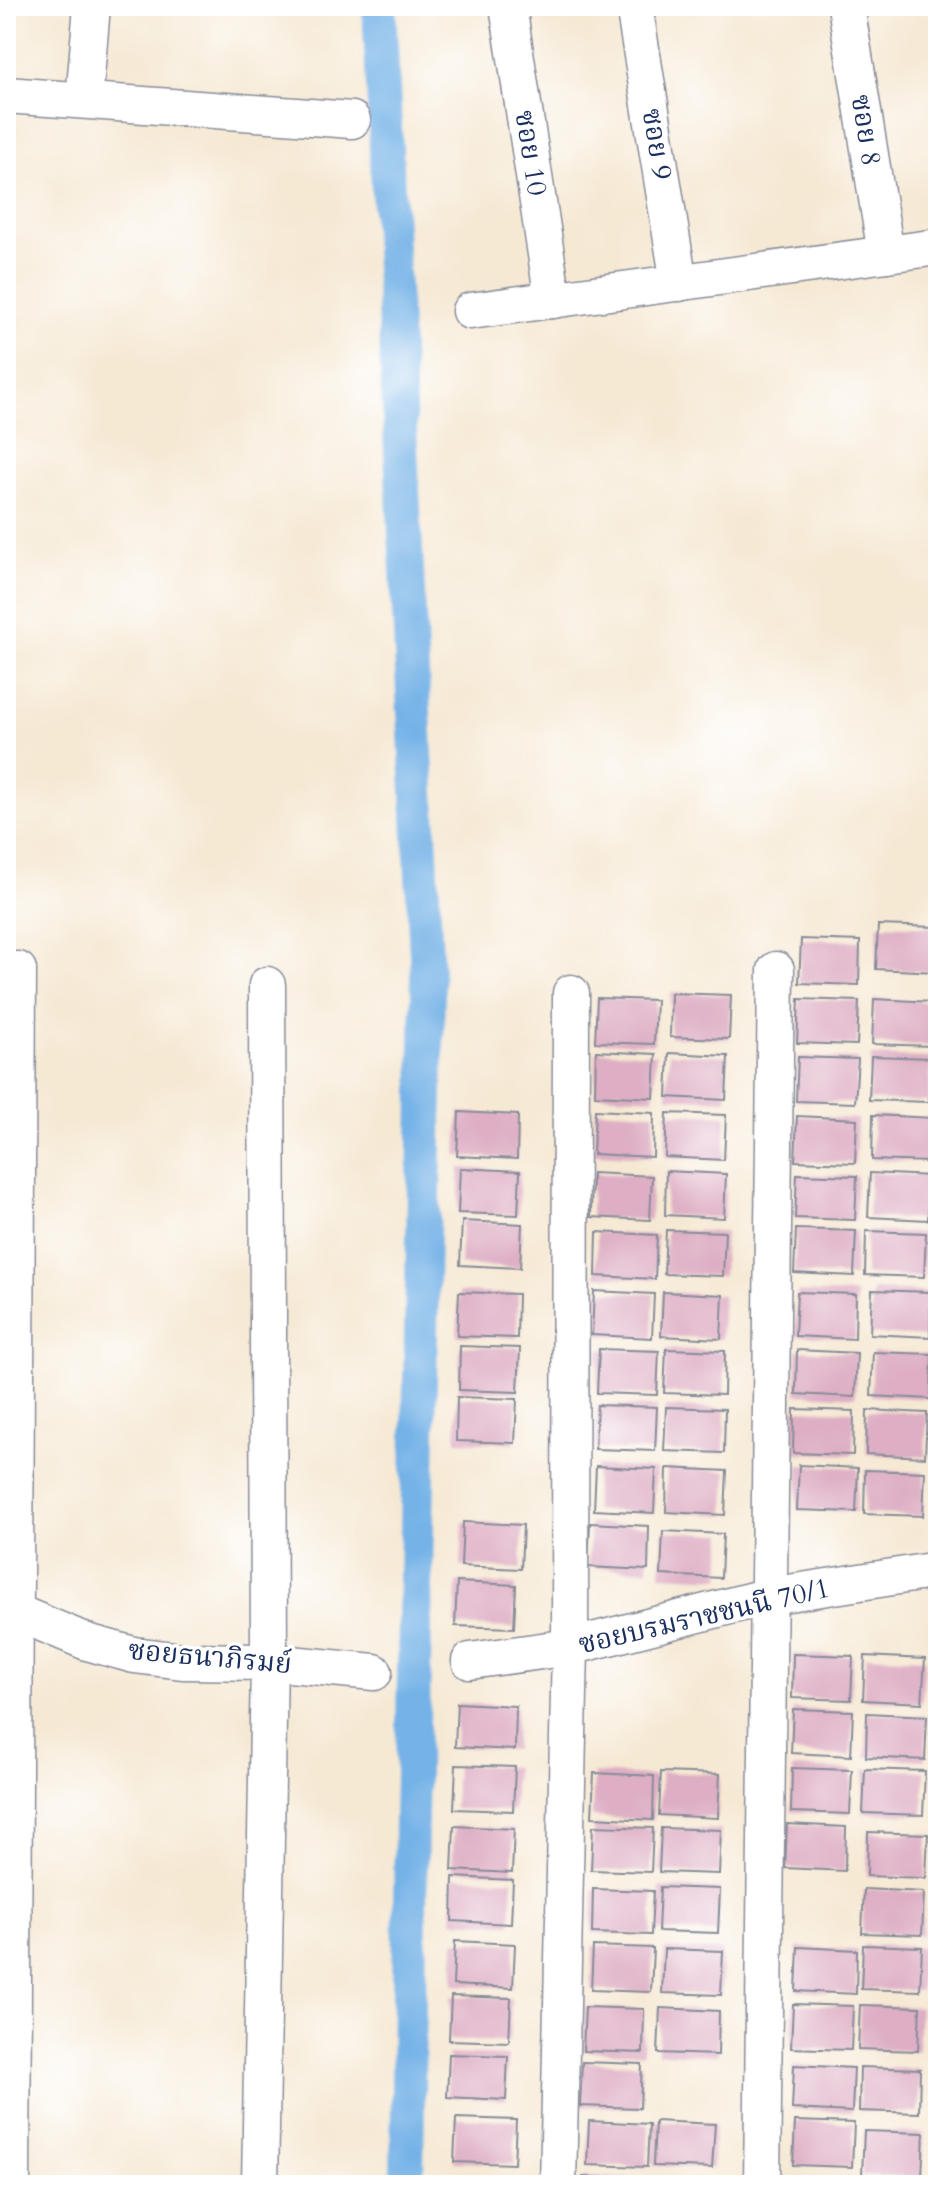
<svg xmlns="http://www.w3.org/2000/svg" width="944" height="2191" font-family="Cardo,'Noto Serif Thai',serif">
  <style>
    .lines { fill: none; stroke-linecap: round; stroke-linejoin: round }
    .canal { stroke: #75b2e7; stroke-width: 34 }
    .building { fill: #deaec4 }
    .minor-casing { stroke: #888c99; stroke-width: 39 }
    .minor { stroke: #fff; stroke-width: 36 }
    .labels { text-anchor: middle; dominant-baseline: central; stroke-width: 7; stroke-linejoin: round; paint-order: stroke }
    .street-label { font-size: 28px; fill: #1b2f5e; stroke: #fff }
  </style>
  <rect width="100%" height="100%" fill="#fff"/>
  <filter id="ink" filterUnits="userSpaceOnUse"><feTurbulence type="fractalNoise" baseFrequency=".0125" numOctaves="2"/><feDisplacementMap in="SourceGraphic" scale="16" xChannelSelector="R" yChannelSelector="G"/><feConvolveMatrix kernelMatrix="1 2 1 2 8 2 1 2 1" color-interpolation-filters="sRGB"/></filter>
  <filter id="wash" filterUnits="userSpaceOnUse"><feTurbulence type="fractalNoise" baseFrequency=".006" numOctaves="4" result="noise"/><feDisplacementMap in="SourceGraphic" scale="32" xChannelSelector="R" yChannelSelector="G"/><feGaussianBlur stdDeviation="1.8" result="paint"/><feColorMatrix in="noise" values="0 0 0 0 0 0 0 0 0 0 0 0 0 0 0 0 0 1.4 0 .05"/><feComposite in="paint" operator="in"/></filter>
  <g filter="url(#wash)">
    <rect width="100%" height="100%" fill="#f6e9d4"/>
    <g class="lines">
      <polyline class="canal" points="379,6 428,995 411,1818 407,2185"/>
    </g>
    <g id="blocks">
      <g class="building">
        <polygon points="878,925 937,927 936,972 876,969"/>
        <polygon points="801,939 860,941 859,985 799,983"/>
        <polygon points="671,993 731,995 729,1039 670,1037"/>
        <polygon points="597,998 656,1000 654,1044 595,1042"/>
        <polygon points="799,999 859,1001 857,1045 797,1043"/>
        <polygon points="874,999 933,1002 932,1046 872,1044"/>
        <polygon points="596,1051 656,1054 654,1098 595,1095"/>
        <polygon points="669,1053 728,1056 726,1100 667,1097"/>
        <polygon points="871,1056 931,1058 929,1102 869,1100"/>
        <polygon points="798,1057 858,1059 855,1103 796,1101"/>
        <polygon points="595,1110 654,1113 653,1157 593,1154"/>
        <polygon points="459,1112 518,1115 517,1159 457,1156"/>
        <polygon points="667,1113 726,1115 724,1160 665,1157"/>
        <polygon points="873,1115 933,1118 931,1162 872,1160"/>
        <polygon points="797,1116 857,1119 855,1163 795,1161"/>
        <polygon points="460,1168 520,1171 518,1215 458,1213"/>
        <polygon points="666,1171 726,1174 724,1218 665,1215"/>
        <polygon points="592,1173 652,1176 650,1220 591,1217"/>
        <polygon points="870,1173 930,1176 928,1220 868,1217"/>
        <polygon points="797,1174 857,1176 855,1220 795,1218"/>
        <polygon points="462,1221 522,1224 520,1268 460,1265"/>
        <polygon points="796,1229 856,1231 854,1276 794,1273"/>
        <polygon points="666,1230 725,1232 723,1276 664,1274"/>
        <polygon points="866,1231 926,1233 924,1277 865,1275"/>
        <polygon points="597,1232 657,1235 655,1279 596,1276"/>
        <polygon points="872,1290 931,1292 930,1337 870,1334"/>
        <polygon points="594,1291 654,1294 652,1338 592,1335"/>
        <polygon points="459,1292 518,1294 517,1338 457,1336"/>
        <polygon points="663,1292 723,1295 721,1339 661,1336"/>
        <polygon points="797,1292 856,1294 855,1339 795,1336"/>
        <polygon points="460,1346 520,1348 518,1392 459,1390"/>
        <polygon points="599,1349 659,1351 657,1395 597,1393"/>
        <polygon points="666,1349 725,1351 724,1395 664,1393"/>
        <polygon points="797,1350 857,1353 855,1397 796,1394"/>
        <polygon points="873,1352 932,1354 931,1399 871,1396"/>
        <polygon points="457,1397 517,1399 515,1443 456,1441"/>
        <polygon points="597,1405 657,1407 655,1451 595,1449"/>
        <polygon points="666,1407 725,1409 724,1453 664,1451"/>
        <polygon points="794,1409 854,1411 853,1455 793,1453"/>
        <polygon points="867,1410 927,1413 925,1457 866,1454"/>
        <polygon points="799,1465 858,1468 856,1512 797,1510"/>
        <polygon points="596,1466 656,1469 654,1513 594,1510"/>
        <polygon points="667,1468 727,1471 725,1515 666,1512"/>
        <polygon points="865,1470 925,1472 923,1516 864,1514"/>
        <polygon points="463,1522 523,1525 521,1569 461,1566"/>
        <polygon points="590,1523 649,1526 648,1570 588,1567"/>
        <polygon points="663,1531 723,1534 721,1578 661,1575"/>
        <polygon points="457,1582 516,1585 514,1628 455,1626"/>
        <polygon points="793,1654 853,1656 851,1700 792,1698"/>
        <polygon points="865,1656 925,1659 922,1703 863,1700"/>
        <polygon points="457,1703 516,1706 515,1750 455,1747"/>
        <polygon points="793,1709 853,1711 851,1756 791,1753"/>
        <polygon points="867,1713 927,1716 925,1760 866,1757"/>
        <polygon points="456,1765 515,1767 513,1811 454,1809"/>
        <polygon points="792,1768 852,1770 850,1814 791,1812"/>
        <polygon points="865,1769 925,1771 923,1815 863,1813"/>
        <polygon points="661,1772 720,1774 718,1818 659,1815"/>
        <polygon points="594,1773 654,1776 653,1820 592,1817"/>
        <polygon points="787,1824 846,1827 845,1871 785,1868"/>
        <polygon points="454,1826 514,1829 512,1873 452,1870"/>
        <polygon points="593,1826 653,1828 651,1872 591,1870"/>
        <polygon points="661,1828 721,1830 719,1874 659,1872"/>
        <polygon points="868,1832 928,1834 926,1878 867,1876"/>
        <polygon points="453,1877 513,1880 511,1924 452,1921"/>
        <polygon points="660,1887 720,1889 718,1933 658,1931"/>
        <polygon points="593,1889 653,1891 651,1935 592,1933"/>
        <polygon points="864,1889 924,1892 922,1935 862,1933"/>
        <polygon points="455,1941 515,1944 513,1988 453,1985"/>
        <polygon points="863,1945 922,1947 920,1991 861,1989"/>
        <polygon points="593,1946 653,1948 651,1992 591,1990"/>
        <polygon points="798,1947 857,1950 856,1994 796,1991"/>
        <polygon points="664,1949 723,1951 721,1995 662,1993"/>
        <polygon points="451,1996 511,1998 509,2042 449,2040"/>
        <polygon points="793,2004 853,2006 851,2050 791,2048"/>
        <polygon points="860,2005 920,2007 918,2051 858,2049"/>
        <polygon points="585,2007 644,2009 643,2053 583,2051"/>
        <polygon points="660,2008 719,2011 718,2055 658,2053"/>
        <polygon points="449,2054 508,2056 506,2100 447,2097"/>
        <polygon points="582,2062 642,2064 640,2108 580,2106"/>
        <polygon points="794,2065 854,2068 852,2112 792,2109"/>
        <polygon points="860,2067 920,2069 919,2113 859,2111"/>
        <polygon points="456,2118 516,2120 514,2164 454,2162"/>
        <polygon points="589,2121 649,2124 647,2167 587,2165"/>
        <polygon points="655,2121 715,2124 712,2168 653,2166"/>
        <polygon points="795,2121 854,2123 852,2167 793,2165"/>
        <polygon points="864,2131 924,2133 922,2177 862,2175"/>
        <polygon points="583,2177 643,2179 643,2185 583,2185"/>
        <polygon points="451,2180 515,2182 515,2185 451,2185"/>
      </g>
    </g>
  </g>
  <g filter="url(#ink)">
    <use href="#blocks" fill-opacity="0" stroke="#888c99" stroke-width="2"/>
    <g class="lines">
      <g class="minor-casing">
        <g id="minor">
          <polyline points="508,6 553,300"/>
          <polyline points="634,6 679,283"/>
          <polyline points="846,6 886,254"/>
          <polyline points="6,95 352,120"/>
          <polyline points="84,100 92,6"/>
          <polyline points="470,311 938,247"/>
          <polyline points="6,1608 87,1642 134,1655 182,1661 269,1662 374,1672"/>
          <polyline points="470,1661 570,1647 769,1596 938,1570"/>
          <polyline points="12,2185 18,970"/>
          <polyline points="260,2185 269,1662 267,985"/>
          <polyline points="558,2185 570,1647 571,993"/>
          <polyline points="762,2185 776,970"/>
        </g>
      </g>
      <use href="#minor" class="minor"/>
    </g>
  </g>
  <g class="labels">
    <g class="street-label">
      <text transform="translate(866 130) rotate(81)">ซอย 8</text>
      <text transform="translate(657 144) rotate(81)">ซอย 9</text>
      <text transform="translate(531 153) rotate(81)">ซอย 10</text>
      <text transform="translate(704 1616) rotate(-13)">ซอยบรมราชชนนี 70/1</text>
      <text transform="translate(210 1657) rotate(5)">ซอยธนาภิรมย์</text>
    </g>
  </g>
  <rect width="944" height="2191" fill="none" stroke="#fff" stroke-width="32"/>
</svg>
